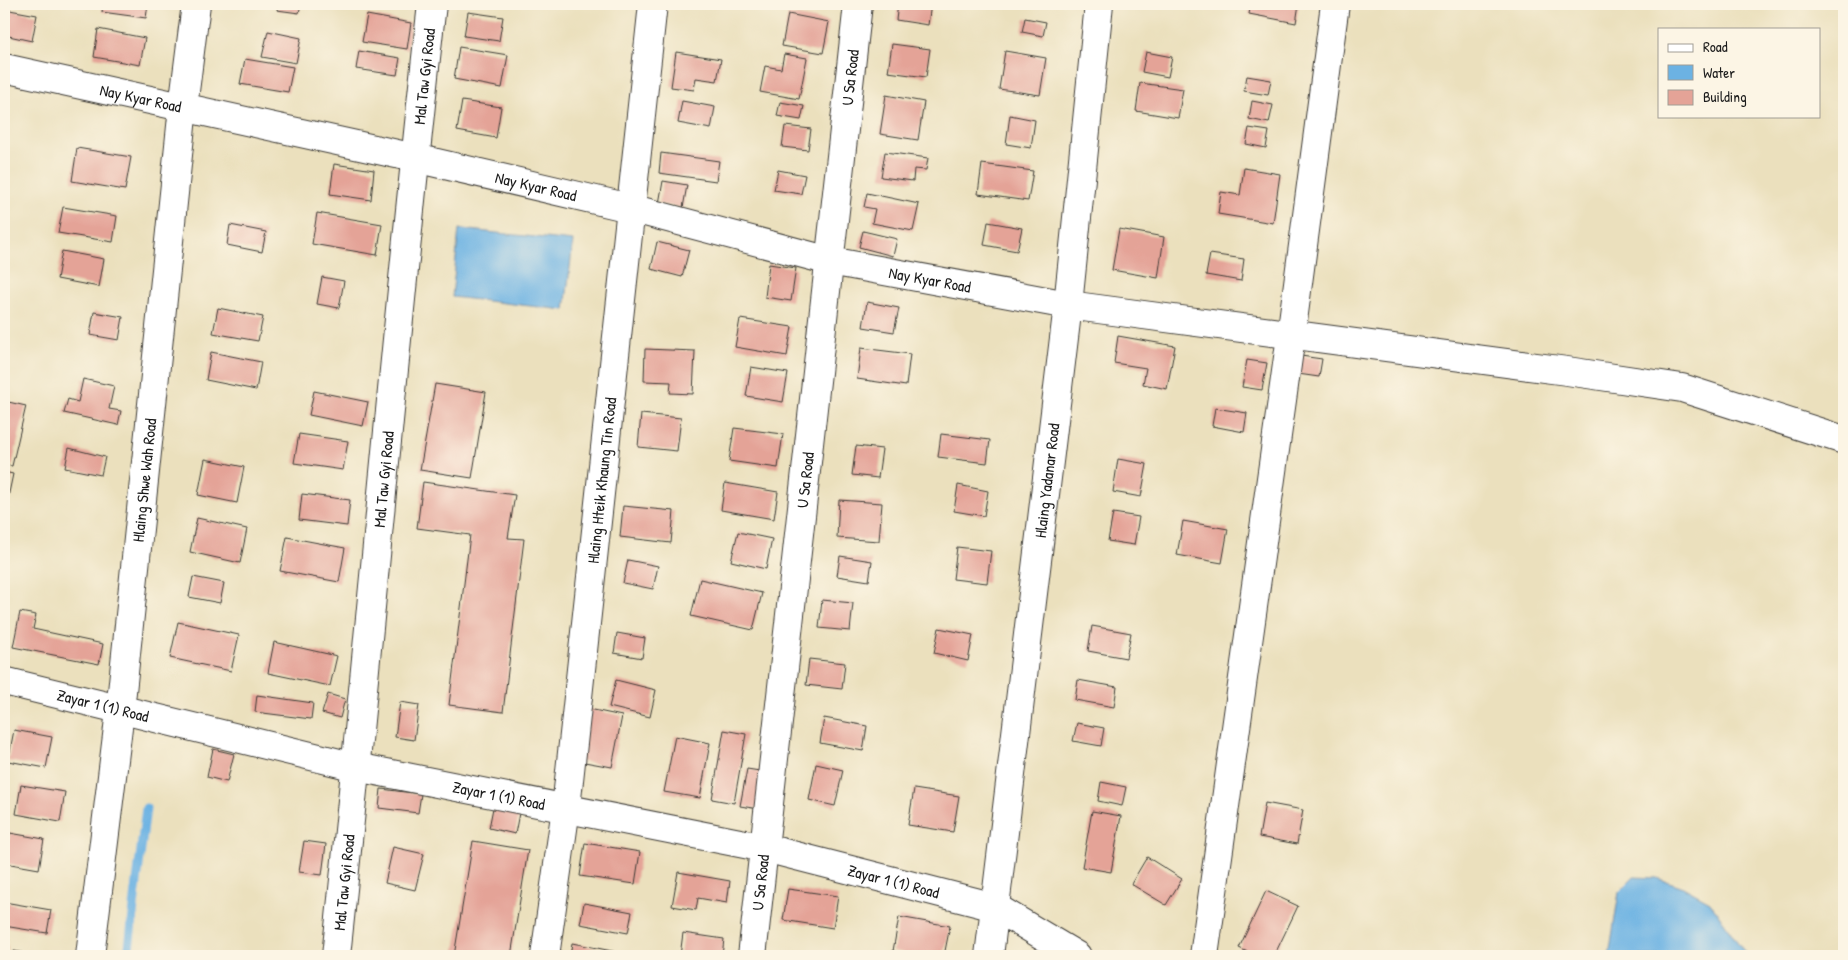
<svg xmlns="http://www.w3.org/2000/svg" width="1848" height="960" font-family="'Patrick Hand',sans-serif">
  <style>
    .water { fill: #6cb2e3; stroke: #446780 }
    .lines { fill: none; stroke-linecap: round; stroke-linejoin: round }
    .stream { stroke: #6cb2e3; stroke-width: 9 }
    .building { fill: #e4a397 }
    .minor-casing { stroke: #3b3934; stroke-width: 30 }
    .minor { stroke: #fff; stroke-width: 28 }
    .labels { text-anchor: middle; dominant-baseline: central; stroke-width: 4.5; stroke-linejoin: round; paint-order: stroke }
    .street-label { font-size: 16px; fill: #1c1c1c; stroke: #fcf5e5 }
  </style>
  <rect width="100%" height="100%" fill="#fcf5e5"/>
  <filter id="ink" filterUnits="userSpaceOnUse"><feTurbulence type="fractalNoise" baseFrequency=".02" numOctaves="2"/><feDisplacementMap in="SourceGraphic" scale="10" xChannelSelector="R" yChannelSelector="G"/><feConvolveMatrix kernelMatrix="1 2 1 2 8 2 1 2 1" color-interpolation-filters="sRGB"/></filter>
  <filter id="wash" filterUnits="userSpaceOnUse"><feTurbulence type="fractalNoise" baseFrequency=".0096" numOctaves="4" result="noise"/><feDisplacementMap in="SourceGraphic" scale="20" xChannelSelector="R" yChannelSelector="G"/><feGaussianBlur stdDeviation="1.12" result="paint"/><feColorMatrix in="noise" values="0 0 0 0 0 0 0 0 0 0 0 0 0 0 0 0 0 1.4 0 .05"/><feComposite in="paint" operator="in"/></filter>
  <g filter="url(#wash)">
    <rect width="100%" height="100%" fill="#ebe0bd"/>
    <g class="water">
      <polygon points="459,229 573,241 565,310 452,297"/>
      <polygon points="1634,877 1657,878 1681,886 1710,902 1747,956 1609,956 1619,892"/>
    </g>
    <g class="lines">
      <polyline class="stream" points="128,956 146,808"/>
    </g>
    <g id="blocks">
      <g class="building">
        <polygon points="103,4 148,4 146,18 102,12"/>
        <polygon points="278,4 301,4 299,13 277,10"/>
        <polygon points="898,4 931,4 928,25 896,20"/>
        <polygon points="1251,4 1299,4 1296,23 1249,14"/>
        <polygon points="4,9 37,15 32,41 4,35"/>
        <polygon points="468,12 503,17 499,41 464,36"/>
        <polygon points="788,14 829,22 823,53 782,46"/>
        <polygon points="367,15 411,23 407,49 362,42"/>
        <polygon points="1025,18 1046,22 1043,36 1022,32"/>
        <polygon points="98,29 145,38 140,65 94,57"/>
        <polygon points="268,31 301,38 296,63 262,57"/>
        <polygon points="892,44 930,49 926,77 888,72"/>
        <polygon points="459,47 508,55 502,88 454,79"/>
        <polygon points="359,51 400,58 397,75 356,69"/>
        <polygon points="1005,51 1046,58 1040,95 999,89"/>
        <polygon points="676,52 721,59 717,81 696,78 694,90 671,87"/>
        <polygon points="1146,52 1172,57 1168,77 1142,72"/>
        <polygon points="784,54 807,58 799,99 760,92 765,66 781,69"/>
        <polygon points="245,59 293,67 288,92 240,84"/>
        <polygon points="1247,76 1271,80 1268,95 1244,91"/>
        <polygon points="1140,83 1183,89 1178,118 1136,111"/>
        <polygon points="886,95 924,102 918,140 880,134"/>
        <polygon points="462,101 501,107 496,138 457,131"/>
        <polygon points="682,101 715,107 711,129 678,123"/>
        <polygon points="1252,101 1273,105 1269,123 1249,119"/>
        <polygon points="780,102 804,106 801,120 777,116"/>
        <polygon points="1010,115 1035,120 1031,148 1006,144"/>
        <polygon points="785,126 811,129 808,150 782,147"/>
        <polygon points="1249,128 1269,131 1266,148 1246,144"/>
        <polygon points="77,148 131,157 125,190 72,181"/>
        <polygon points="885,152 928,158 926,170 914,169 913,181 881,177"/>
        <polygon points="661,153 719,161 716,181 659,173"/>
        <polygon points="334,164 374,170 371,200 330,194"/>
        <polygon points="982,164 1033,171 1028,201 978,194"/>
        <polygon points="1244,168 1280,174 1273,223 1218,214 1221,192 1240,195"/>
        <polygon points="778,170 805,175 801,194 774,190"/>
        <polygon points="663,181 687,185 683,208 659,204"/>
        <polygon points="867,193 919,204 913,231 872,223 875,209 864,207"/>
        <polygon points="63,207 117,216 113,242 58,233"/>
        <polygon points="317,213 382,224 377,255 312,244"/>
        <polygon points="988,222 1022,228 1017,251 984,245"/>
        <polygon points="230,225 266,232 262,252 227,245"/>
        <polygon points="1119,229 1164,237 1158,278 1112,270"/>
        <polygon points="863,231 897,239 893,256 859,247"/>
        <polygon points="657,242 689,250 682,277 651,269"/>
        <polygon points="62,251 104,259 99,287 57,279"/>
        <polygon points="1210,254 1244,259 1241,281 1206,275"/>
        <polygon points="769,264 796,268 791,301 765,297"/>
        <polygon points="322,277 344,281 339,308 317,304"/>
        <polygon points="867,302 899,308 894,332 863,327"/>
        <polygon points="218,308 263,317 258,341 213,333"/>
        <polygon points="94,312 123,317 119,340 90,335"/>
        <polygon points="740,319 792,327 787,356 735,347"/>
        <polygon points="1118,336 1175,346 1167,389 1143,384 1146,368 1114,363"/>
        <polygon points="861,348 910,354 906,386 857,379"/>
        <polygon points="645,349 695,351 693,394 670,393 671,382 644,381"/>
        <polygon points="211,352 261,362 256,390 206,380"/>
        <polygon points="1301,356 1322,359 1319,377 1298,374"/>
        <polygon points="1247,360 1267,363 1262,390 1242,387"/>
        <polygon points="751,367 788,373 783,402 746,396"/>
        <polygon points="83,379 114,386 109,409 121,411 118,425 64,413 68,399 78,402"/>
        <polygon points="435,384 486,392 472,478 420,470"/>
        <polygon points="314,391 368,402 363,426 309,415"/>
        <polygon points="4,401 26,406 12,466 4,465"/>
        <polygon points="1215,408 1247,413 1244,432 1212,426"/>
        <polygon points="641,414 681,418 677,451 638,447"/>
        <polygon points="734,428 783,434 778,468 729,461"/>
        <polygon points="299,434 348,441 343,470 294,463"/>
        <polygon points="941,434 990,440 987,463 938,457"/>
        <polygon points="856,446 882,449 878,478 852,475"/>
        <polygon points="69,448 105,457 101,475 65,468"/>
        <polygon points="205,459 244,467 237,503 198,495"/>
        <polygon points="1118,459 1147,464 1141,497 1113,492"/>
        <polygon points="4,472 13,474 5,512 4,512"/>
        <polygon points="423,482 515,495 508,538 524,539 503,712 449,705 470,535 417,528"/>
        <polygon points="725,483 778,492 774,519 721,510"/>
        <polygon points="958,485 988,491 984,516 954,511"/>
        <polygon points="302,494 350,500 347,526 299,520"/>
        <polygon points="839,500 882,503 879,541 837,538"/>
        <polygon points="623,506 674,511 671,543 620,537"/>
        <polygon points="1113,513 1139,517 1134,545 1108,541"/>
        <polygon points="197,518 247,529 240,563 190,552"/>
        <polygon points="1183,521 1228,529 1222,563 1177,555"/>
        <polygon points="738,532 772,539 766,569 731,561"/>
        <polygon points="287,537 345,548 339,582 280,571"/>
        <polygon points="957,547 991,551 987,583 953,579"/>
        <polygon points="840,556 872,561 869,581 837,576"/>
        <polygon points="628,560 658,566 653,589 623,583"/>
        <polygon points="193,577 224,583 220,603 189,597"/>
        <polygon points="700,579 762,593 753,630 691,616"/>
        <polygon points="822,600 853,603 850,631 819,628"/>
        <polygon points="20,612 36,615 33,629 103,644 99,664 13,647"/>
        <polygon points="178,622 239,635 231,671 170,658"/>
        <polygon points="1092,626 1131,633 1126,658 1088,651"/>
        <polygon points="939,628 973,635 968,661 934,653"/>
        <polygon points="617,633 645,638 642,658 614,653"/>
        <polygon points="274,642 337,656 330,686 268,673"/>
        <polygon points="809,659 845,663 842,689 806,685"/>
        <polygon points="616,680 656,690 650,717 609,707"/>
        <polygon points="1078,680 1117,687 1114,707 1075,700"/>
        <polygon points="328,694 345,699 340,718 322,713"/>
        <polygon points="257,695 313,703 311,719 255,712"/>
        <polygon points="400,702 419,705 414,740 395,737"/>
        <polygon points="589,709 622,716 612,767 579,761"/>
        <polygon points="824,718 867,726 863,751 820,743"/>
        <polygon points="1077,723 1104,728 1101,746 1073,741"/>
        <polygon points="14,730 52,737 46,768 8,761"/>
        <polygon points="724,730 746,734 734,803 712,799"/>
        <polygon points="675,736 710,743 700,798 664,792"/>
        <polygon points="213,749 234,754 227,782 207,777"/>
        <polygon points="816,764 843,770 835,806 809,800"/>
        <polygon points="747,769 766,772 759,809 740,806"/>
        <polygon points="1101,782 1126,787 1122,806 1098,801"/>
        <polygon points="21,785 65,792 60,822 16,814"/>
        <polygon points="381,789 421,794 418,813 379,808"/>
        <polygon points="914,789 959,796 953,832 908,825"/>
        <polygon points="1265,803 1303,810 1297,844 1259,837"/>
        <polygon points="493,808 519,813 515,834 489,828"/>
        <polygon points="1092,811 1121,816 1111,872 1082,867"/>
        <polygon points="10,833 44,839 39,869 5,863"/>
        <polygon points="304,841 326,844 322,875 299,872"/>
        <polygon points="473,841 528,850 511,956 454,956"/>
        <polygon points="585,843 640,852 635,884 580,876"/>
        <polygon points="393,847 424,854 415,890 385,883"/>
        <polygon points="1147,857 1182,879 1166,905 1131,884"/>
        <polygon points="678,872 730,881 727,903 698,898 696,910 672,906"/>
        <polygon points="788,889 838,896 833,928 783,920"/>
        <polygon points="1266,891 1298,906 1274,956 1256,956 1239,948"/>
        <polygon points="4,902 51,910 47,933 4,926"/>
        <polygon points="584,903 632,912 628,933 580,924"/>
        <polygon points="899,917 950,926 944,956 923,956 893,951"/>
        <polygon points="683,933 724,939 722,956 680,956"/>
        <polygon points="572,943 622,953 621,956 570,956"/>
        <polygon points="4,946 8,947 6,956 4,956"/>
        <polygon points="14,951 37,955 37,956 13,956"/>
      </g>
    </g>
  </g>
  <g filter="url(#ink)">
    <use href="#blocks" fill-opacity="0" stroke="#3b3934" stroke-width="1"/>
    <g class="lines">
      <g class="minor-casing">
        <g id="minor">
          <path id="s1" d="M4 68 415 158 630 208 830 261 1068 305 1567 371 1682 388 1844 440"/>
          <path id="s2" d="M4 681 356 767 765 848 995 907 1077 956"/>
          <path id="s3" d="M90 956 120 711 183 107 196 4"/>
          <path id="s4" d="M336 956C370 639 396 321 432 4"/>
          <path id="s5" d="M545 956 566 808 653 4"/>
          <path id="s6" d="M752 956 858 4"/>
          <path id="s7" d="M989 956 1068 305 1099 4"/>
          <polyline points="1204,956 1291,336 1335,4"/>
        </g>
      </g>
      <use href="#minor" class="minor"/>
    </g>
  </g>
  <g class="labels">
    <g class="street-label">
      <text stroke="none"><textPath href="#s4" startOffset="884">Mal Taw Gyi Road</textPath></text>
      <text stroke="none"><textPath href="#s6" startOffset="884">U Sa Road</textPath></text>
      <text stroke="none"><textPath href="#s1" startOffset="140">Nay Kyar Road</textPath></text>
      <text stroke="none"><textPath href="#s1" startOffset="545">Nay Kyar Road</textPath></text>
      <text stroke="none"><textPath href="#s1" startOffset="950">Nay Kyar Road</textPath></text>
      <text stroke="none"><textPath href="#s3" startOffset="479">Hlaing Shwe Wah Road</textPath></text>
      <text stroke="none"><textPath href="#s4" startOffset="479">Mal Taw Gyi Road</textPath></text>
      <text stroke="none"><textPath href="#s5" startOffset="479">Hlaing Hteik Khaung Tin Road</textPath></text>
      <text stroke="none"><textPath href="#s6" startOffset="479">U Sa Road</textPath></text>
      <text stroke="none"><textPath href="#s7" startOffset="479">Hlaing Yadanar Road</textPath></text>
      <text stroke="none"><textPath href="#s2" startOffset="102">Zayar 1 (1) Road</textPath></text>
      <text stroke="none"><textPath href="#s2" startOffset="508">Zayar 1 (1) Road</textPath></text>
      <text stroke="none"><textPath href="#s2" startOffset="912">Zayar 1 (1) Road</textPath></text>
      <text stroke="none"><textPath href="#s4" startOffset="74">Mal Taw Gyi Road</textPath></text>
      <text stroke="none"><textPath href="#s6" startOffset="74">U Sa Road</textPath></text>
    </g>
  </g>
  <rect width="1848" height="960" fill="none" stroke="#fcf5e5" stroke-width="20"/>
  <rect x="1658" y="28" width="162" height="90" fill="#fcf5e5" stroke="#a29e95"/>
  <rect x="1668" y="44" width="25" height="8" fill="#ffffff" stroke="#a29e95"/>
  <text x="1703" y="52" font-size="15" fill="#1c1c1c">Road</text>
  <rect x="1668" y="65" width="25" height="15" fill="#6cb2e3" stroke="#a29e95"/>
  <text x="1703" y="78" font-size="15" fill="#1c1c1c">Water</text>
  <rect x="1668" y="90" width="25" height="15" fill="#e4a397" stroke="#a29e95"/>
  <text x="1703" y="102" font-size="15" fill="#1c1c1c">Building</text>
</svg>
